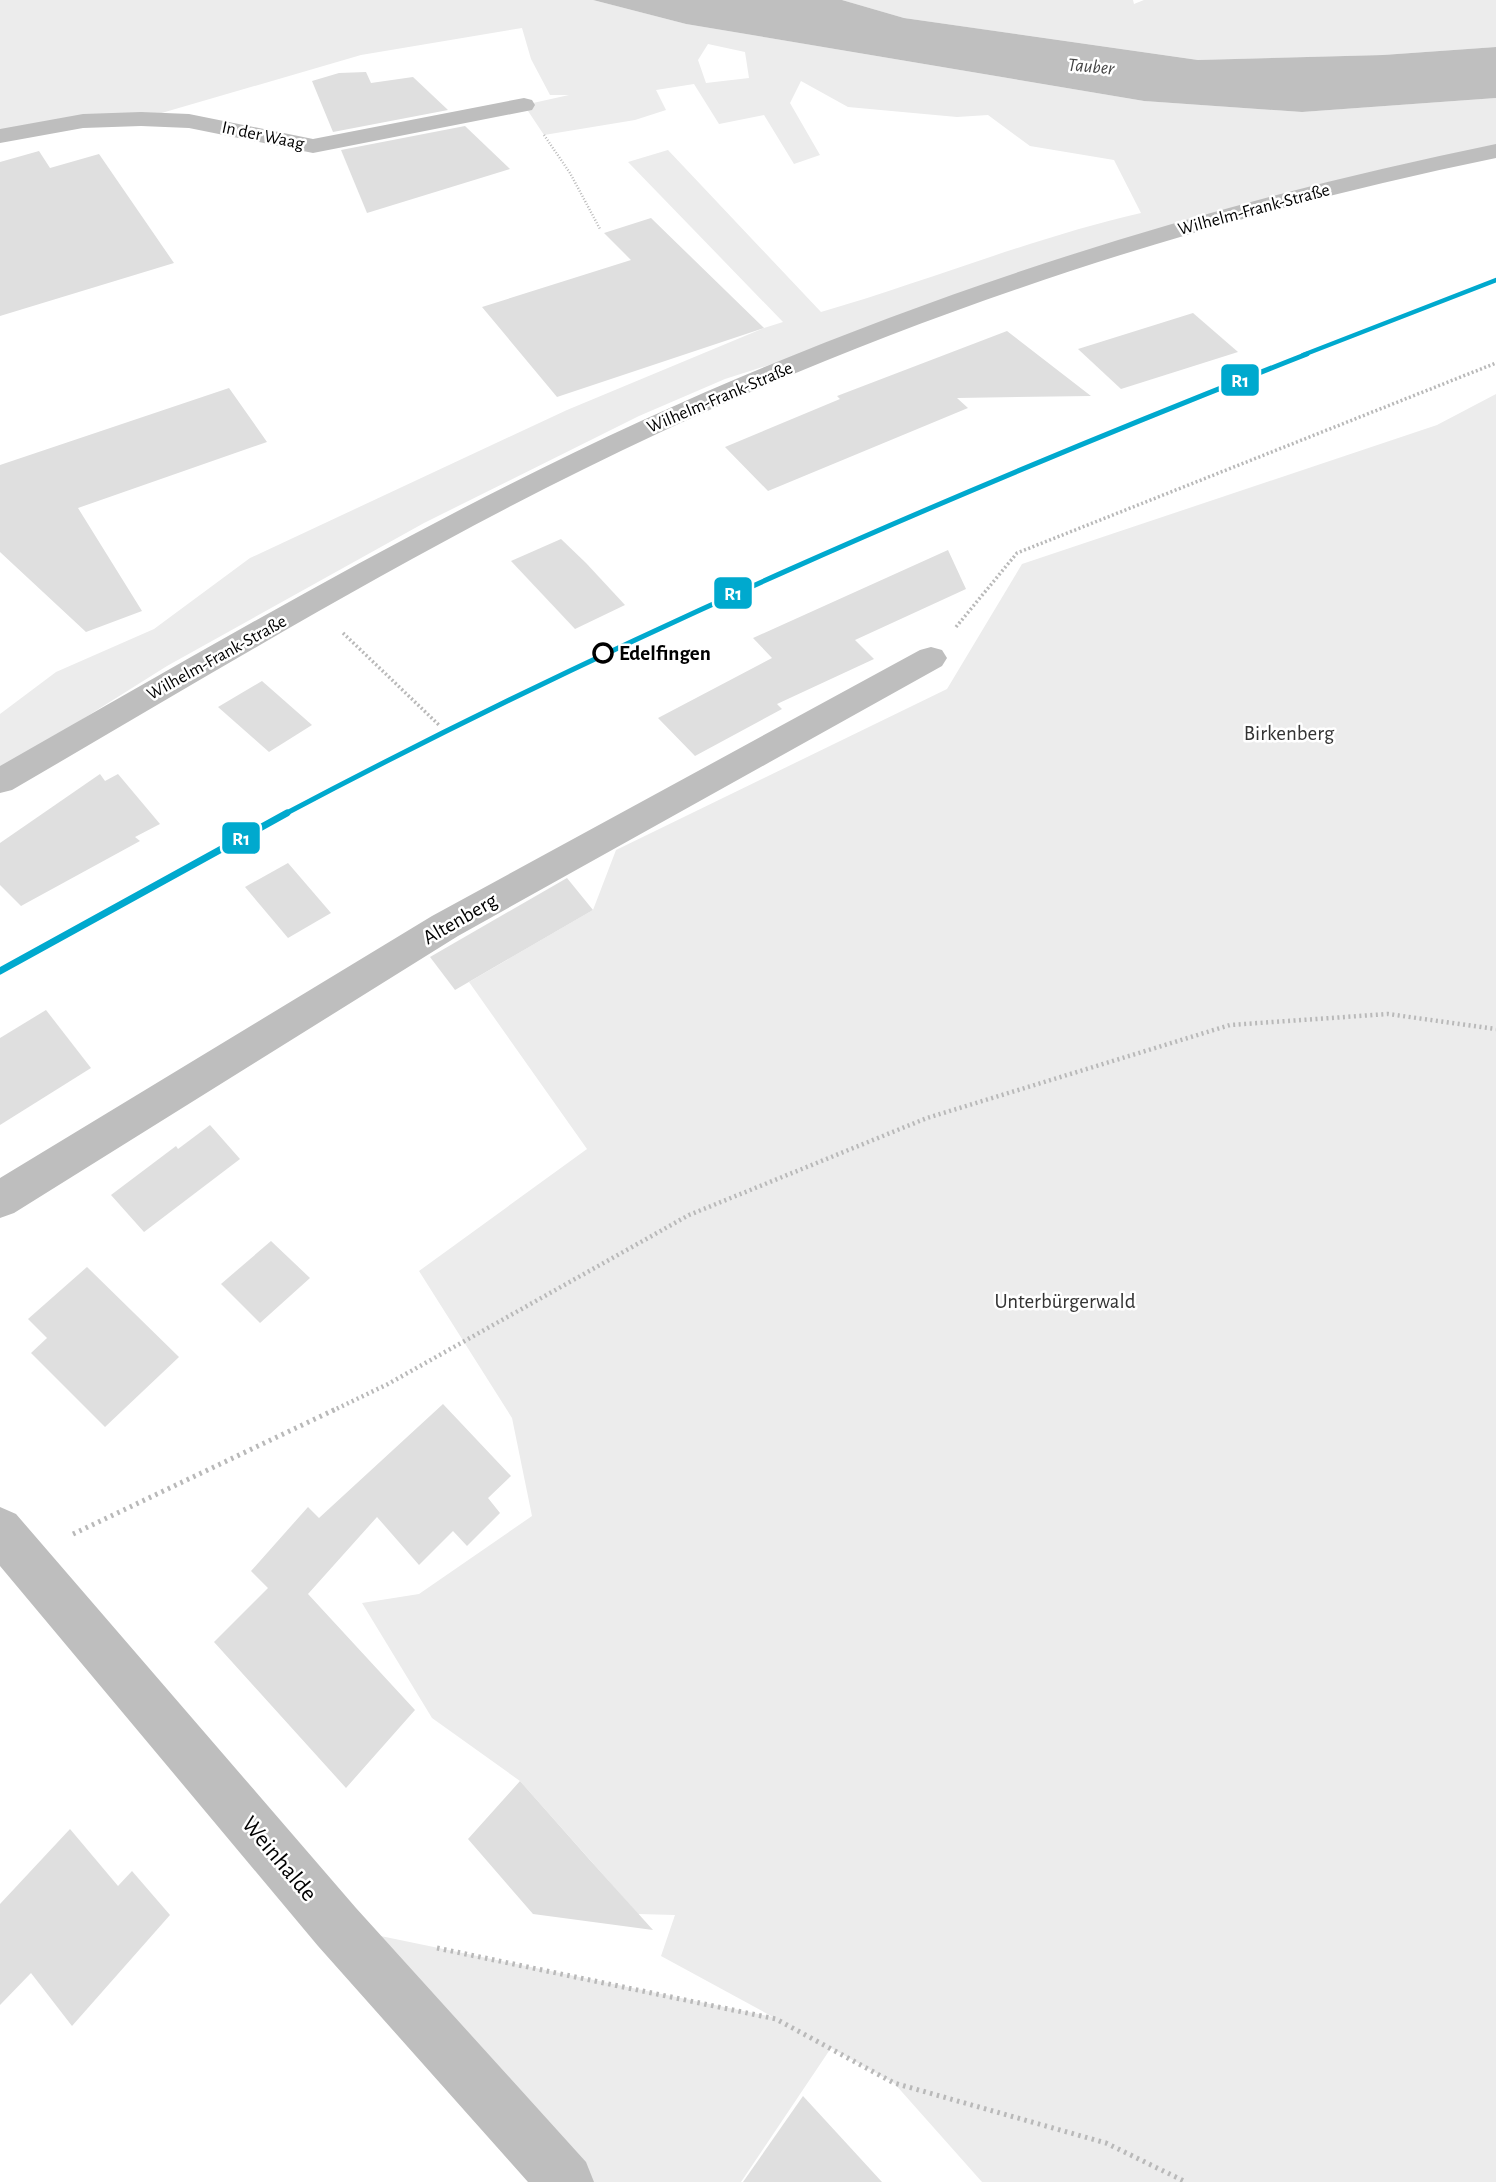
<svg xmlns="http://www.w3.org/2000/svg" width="1496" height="2182" font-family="'Alegreya Sans',sans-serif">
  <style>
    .green { fill: #ececec; fill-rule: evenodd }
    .water { fill: #bfbfbf }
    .building { fill: #dfdfdf }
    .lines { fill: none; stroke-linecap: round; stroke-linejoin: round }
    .path-far3 { stroke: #b9b9b9; stroke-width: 2.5; stroke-dasharray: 1 2; stroke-linecap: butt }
    .path-far2 { stroke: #b9b9b9; stroke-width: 3.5; stroke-dasharray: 2 2.5; stroke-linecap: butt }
    .path-far1 { stroke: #b9b9b9; stroke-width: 4.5; stroke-dasharray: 2 3.5; stroke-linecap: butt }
    .path { stroke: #b9b9b9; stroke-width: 5; stroke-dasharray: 2.5 4.5; stroke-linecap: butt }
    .minor { fill: #bebebe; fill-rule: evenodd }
    .rail-1-far2-casing { stroke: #fff; stroke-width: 8 }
    .rail-1-far1-casing { stroke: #fff; stroke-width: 10 }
    .rail-1-casing { stroke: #fff; stroke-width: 12 }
    .rail-1-far2 { stroke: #00a9ce; stroke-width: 4.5 }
    .rail-1-far1 { stroke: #00a9ce; stroke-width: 5 }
    .rail-1 { stroke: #00a9ce; stroke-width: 7 }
    .stop-dot { fill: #fff; stroke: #000; stroke-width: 3.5 }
    .labels { text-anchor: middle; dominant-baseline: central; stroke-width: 5; stroke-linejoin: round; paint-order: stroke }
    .far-street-label { font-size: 18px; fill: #000; stroke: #fff }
    .far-water-label { font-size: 19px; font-style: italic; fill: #444; stroke: #fff }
    .stop-label { font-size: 21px; font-weight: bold; fill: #000; stroke: #fff; text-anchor: start }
    .park-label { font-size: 21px; fill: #333; stroke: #fff }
    .street-label { font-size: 21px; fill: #000; stroke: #fff }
    .near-street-label { font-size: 24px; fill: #000; stroke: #fff }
    .line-badge { stroke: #fff; stroke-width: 2.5 }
    .badge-label { font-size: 19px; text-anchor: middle; font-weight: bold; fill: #fff }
  </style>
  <rect width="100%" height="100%" fill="#fff"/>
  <g class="green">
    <path d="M0 0H593L686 24 1144 101 1302 112 1496 98V151L1259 208 725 379 639 416 424 523 167 666 0 771V714L56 672 154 629 250 558 567 410 764 328 783 322 628 162 668 150 821 312C928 281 1032 238 1141 213L1114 160 1030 146 988 115 957 117 848 107 801 81 790 103 820 155 794 164 764 115 719 124 694 84 656 90 666 110 635 120 544 135 524 105 569 95H550L531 59 522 28 361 55 141 119 0 136ZM708 44 745 52 749 78 706 83 698 60Z"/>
    <polygon points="842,0 1133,0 1134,4 1144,0 1496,0 1496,47 1383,55 1198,60 904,18"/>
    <polygon points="1496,394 1496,2182 982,2182 894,2083 831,2048 741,2182 566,2182 337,1927 773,2017 661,1956 675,1915 638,1914 520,1781 432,1718 362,1603 419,1594 532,1516 512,1418 419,1271 587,1149 469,982 593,910 616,850 947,689 1022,564 1437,425"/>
  </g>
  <polygon class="water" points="593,0 842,0 904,18 1198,60 1383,55 1496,47 1496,98 1302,112 1144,101 686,24"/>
  <g class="building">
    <polygon points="366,72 371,83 413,77 448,110 333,132 312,81 339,73"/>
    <polygon points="465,126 510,169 367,213 341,150"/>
    <polygon points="39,151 50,168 99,154 174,263 0,316 0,162"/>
    <polygon points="651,218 764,328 557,397 482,307 631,260 604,233"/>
    <polygon points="1193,313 1238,352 1121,389 1078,349"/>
    <polygon points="1007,331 1091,396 957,398 968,408 768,491 725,447 840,399 837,396"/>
    <polygon points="229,388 267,442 78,508 142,611 86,632 0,552 0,465"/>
    <polygon points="561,539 586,563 625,605 575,629 511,561"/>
    <polygon points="948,550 966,589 855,640 874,659 777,704 782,709 695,756 658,718 772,658 753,638"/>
    <polygon points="262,681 312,725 269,752 218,707"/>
    <polygon points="100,774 105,781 118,774 160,824 135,837 140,841 21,906 0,885 0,843"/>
    <polygon points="288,863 331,913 288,938 245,887"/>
    <polygon points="567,878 593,910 455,990 430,957"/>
    <polygon points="46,1010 91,1068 0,1125 0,1038"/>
    <polygon points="210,1125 240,1159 144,1232 111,1195 176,1146 178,1149"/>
    <polygon points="271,1241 310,1278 260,1323 221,1284"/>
    <polygon points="87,1267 179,1357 105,1427 31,1353 47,1338 28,1319"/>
    <polygon points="443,1404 511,1476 488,1498 500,1513 467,1546 453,1531 419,1565 377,1517 308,1594 415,1710 346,1788 214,1642 268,1588 251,1571 308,1507 319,1518"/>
    <polygon points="520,1781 589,1859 653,1930 533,1914 468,1839"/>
    <polygon points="70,1829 118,1886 132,1871 170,1915 72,2026 31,1973 0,2005 0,1904"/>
    <polygon points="803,2096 882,2182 743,2182"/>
  </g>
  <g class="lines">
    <polyline class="path-far3" points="544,135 570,173 600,229"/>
    <g class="path-far2">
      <polyline points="956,627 1017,553 1496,363"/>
      <polyline points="343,633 439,725"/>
    </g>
    <polyline class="path-far1" points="332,1411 388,1384 689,1215 927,1118 1230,1025 1388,1014 1496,1029"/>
    <g class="path">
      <polyline points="73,1534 336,1409"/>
      <polyline points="437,1948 776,2019 894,2083 1106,2143 1186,2182"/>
    </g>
    <g class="minor">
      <polygon points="524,98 532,100 535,105 532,110 313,153 189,128 141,126 83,128 0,143 0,129 83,114 141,112 189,114 313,139"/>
      <path d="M1496 144V158C1211 216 925 310 661 432 437 536 225 666 12 790L0 793V766C211 646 421 522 641 421 911 297 1205 203 1496 144Z"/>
      <polygon points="931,647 942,650 947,658 942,666 458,936 14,1213 0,1218 0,1178 432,916 920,650"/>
      <polygon points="0,1507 16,1514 356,1908 586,2162 594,2182 528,2182 318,1946 0,1566"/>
    </g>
    <g class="rail-1-far2-casing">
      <polyline id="rail-1-far2" points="1303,355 1496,280"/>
    </g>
    <g class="rail-1-far1-casing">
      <path id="rail-1-far1" d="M283 815C615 639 958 491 1307 354"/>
    </g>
    <g class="rail-1-casing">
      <polyline id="rail-1" points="0,971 287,813"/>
    </g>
    <use href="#rail-1-far2" class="rail-1-far2"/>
    <use href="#rail-1-far1" class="rail-1-far1"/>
    <use href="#rail-1" class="rail-1"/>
  </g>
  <circle class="stop-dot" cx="603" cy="653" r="9"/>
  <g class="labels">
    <g class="far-street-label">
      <text transform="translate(263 136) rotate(12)">In der Waag</text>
      <text transform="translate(1254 210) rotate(-15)">Wilhelm-Frank-Straße</text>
      <text transform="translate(720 398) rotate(-23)">Wilhelm-Frank-Straße</text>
      <text transform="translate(217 658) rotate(-29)">Wilhelm-Frank-Straße</text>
    </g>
    <g class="far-water-label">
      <text transform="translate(1091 67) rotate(5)">Tauber</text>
    </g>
    <g class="stop-label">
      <text x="619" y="653">Edelfingen</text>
    </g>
    <g class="park-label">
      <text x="1289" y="733">Birkenberg</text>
      <text x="1065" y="1301">Unterbürgerwald</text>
    </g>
    <g class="street-label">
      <text transform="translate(460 919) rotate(-30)">Altenberg</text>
    </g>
    <g class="near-street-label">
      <text transform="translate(279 1859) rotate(50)">Weinhalde</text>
    </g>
  </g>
  <g class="line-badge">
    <rect x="1220" y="363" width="40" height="34" rx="7" fill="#00a9ce"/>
    <rect x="713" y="576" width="40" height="34" rx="7" fill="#00a9ce"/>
    <rect x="221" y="821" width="40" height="34" rx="7" fill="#00a9ce"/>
  </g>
  <g class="badge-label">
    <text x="1240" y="387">R1</text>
    <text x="733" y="600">R1</text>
    <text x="241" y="845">R1</text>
  </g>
</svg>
